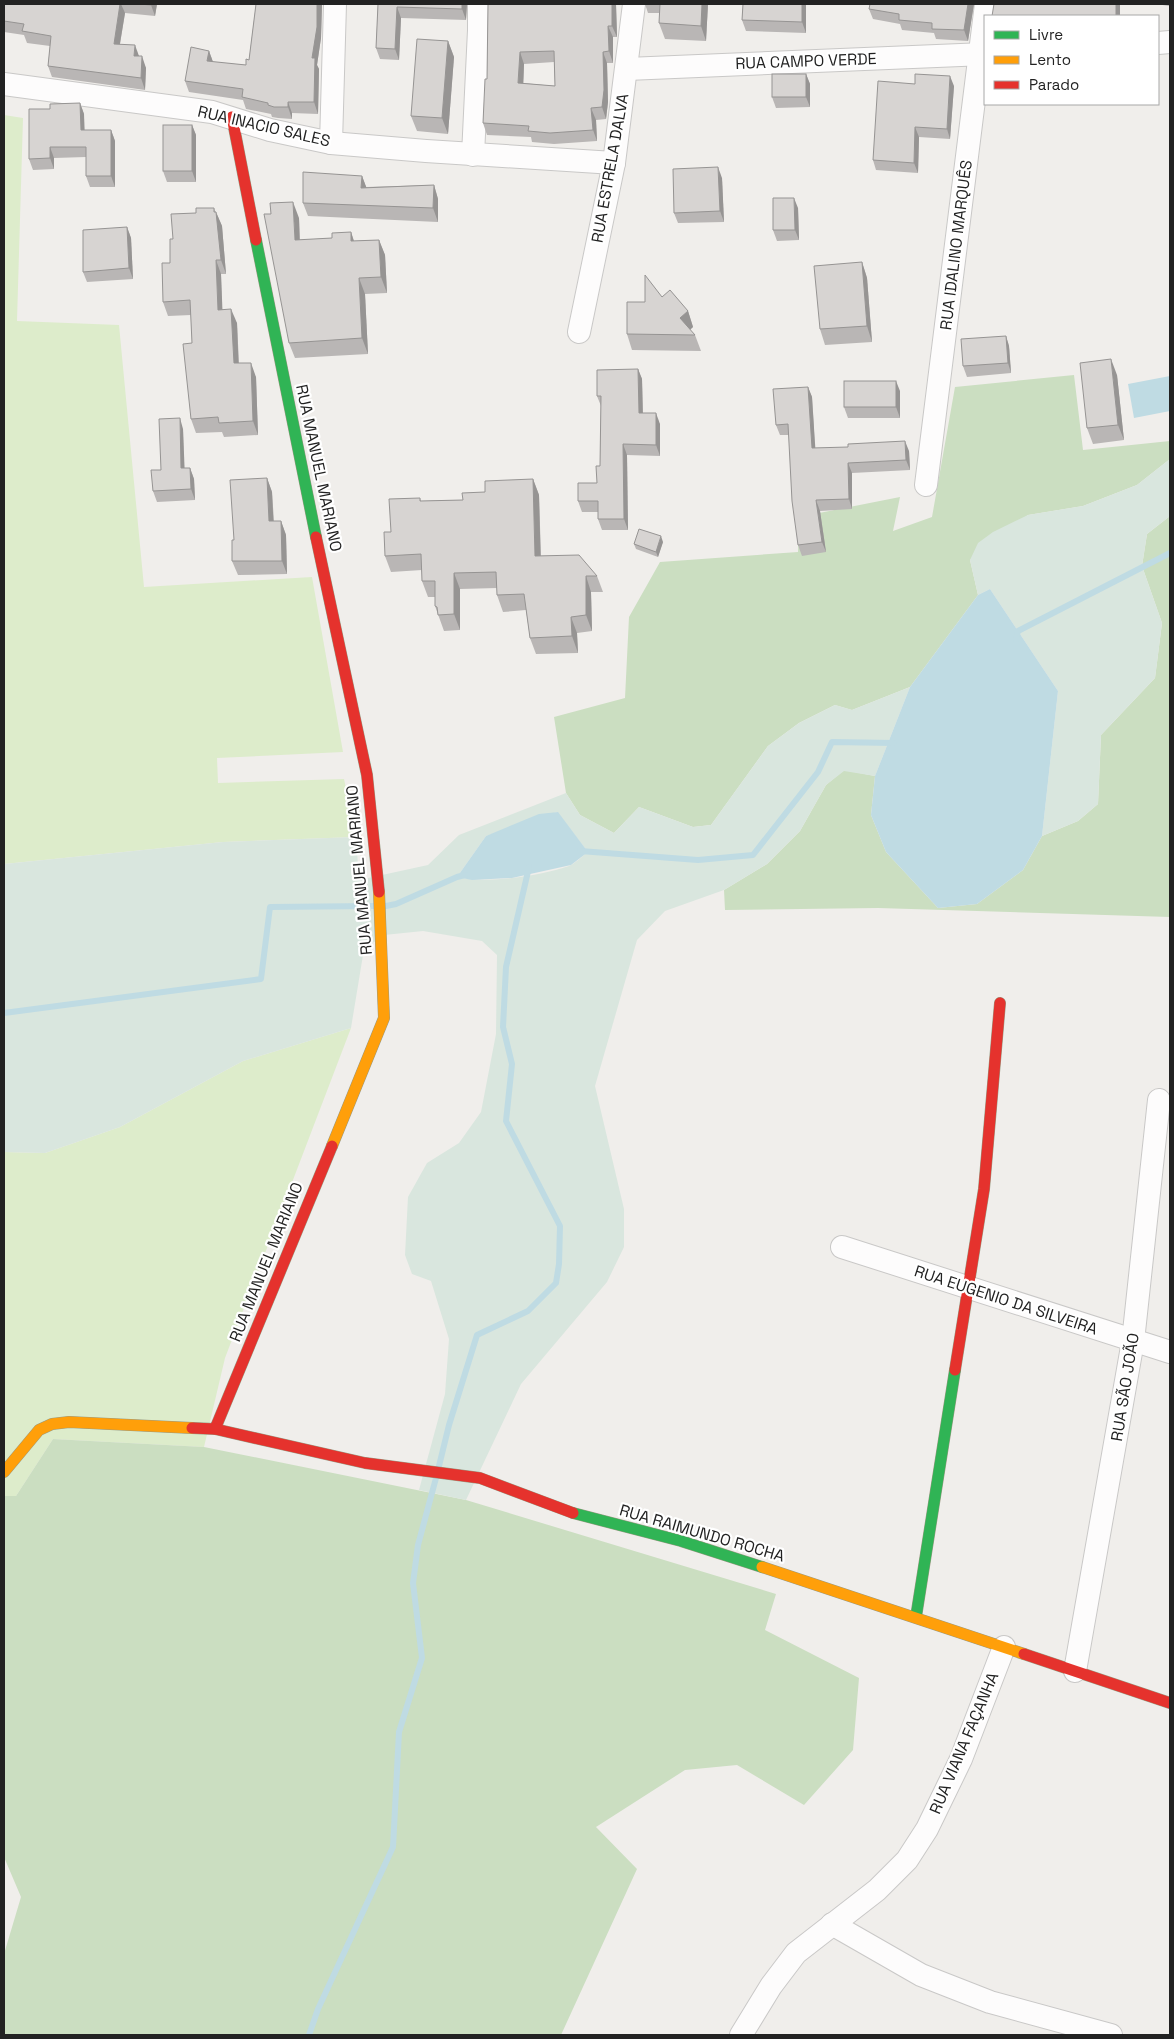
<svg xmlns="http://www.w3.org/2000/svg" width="1174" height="2039" font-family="'Space Grotesk',sans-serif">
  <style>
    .grass { fill: #ddeccb }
    .forest { fill: #cbdec1 }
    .wetland { fill: #d9e6de; fill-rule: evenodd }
    .water { fill: #bfdbe3 }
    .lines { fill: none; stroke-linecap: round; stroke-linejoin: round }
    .stream { stroke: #bfdbe3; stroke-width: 6 }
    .street-casing { stroke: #c9c8c7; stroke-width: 24 }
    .fast-casing { stroke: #999a82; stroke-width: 12 }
    .slow-casing { stroke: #999a82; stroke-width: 12 }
    .jam-casing { stroke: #999a82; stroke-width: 12 }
    .street { stroke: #fdfcfc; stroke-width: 22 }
    .fast { stroke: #30b455; stroke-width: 11 }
    .slow { stroke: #ff9f0a; stroke-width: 11 }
    .jam { stroke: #e5322d; stroke-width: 11 }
    .wall { fill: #b9b6b5; fill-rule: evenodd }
    .shaded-wall { fill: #969493 }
    .building { fill: #d7d4d2; stroke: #969493; fill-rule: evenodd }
    .labels { text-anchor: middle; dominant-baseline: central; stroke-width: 4.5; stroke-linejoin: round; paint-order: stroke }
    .street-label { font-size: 16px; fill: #222; stroke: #fff }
  </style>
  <rect width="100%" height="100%" fill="#f0eeeb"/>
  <g class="grass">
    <polygon points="4,115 23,118 17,321 119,325 144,587 312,577 343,752 217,758 218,783 344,779 356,837 223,842 4,864"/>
    <polygon points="351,1028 225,1358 204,1447 53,1439 16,1496 4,1496 4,1152 45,1153 120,1127 243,1061"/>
  </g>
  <g class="forest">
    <polygon points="1074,375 1083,450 1170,441 1170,459 1137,485 1083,506 1028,515 970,560 978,595 910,687 852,710 835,705 799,723 768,746 711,825 693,827 639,807 614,833 580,815 566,793 554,717 625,698 629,617 660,562 798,552 799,517 900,497 893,531 932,517 955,387"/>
    <polygon points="1170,516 1170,917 878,908 725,910 724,890 767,864 800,831 826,785 844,770 875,776 871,815 886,852 938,908 977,904 1023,870 1042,836 1078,821 1098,804 1101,735 1155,678 1162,623 1142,566 1147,534"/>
    <polygon points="53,1439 204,1447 466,1500 776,1594 765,1630 859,1678 853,1750 804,1805 737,1765 685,1770 596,1827 637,1869 561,2035 4,2035 4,1954 21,1897 4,1857 4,1496 16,1496"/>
  </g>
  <g class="wetland">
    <polygon points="1170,459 1170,516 1147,534 1142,566 1162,623 1155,678 1101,735 1098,804 1078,821 1042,836 1058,691 990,589 978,595 970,560 978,543 993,532 1028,515 1083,506 1137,485"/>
    <path d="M910 687 875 776 844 771 826 785 800 831 767 864 724 890 665 911 637 940 595 1086 624 1209V1247L607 1282 521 1384 466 1500 419 1490 445 1394 449 1339 431 1281 412 1274 405 1255 408 1197 427 1163 459 1143 481 1112 496 1034 497 955 482 941 423 931 384 935 364 949 351 1028 243 1061 120 1127 45 1153 4 1152V864L223 842 356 837 359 880 428 865 459 835 566 793 580 815 614 833 639 807 693 827 711 825 768 746 799 723 835 705 852 710ZM557 812 588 852C582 856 576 863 569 866 539 876 487 884 457 877L486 836Z"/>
  </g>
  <g class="water">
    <polygon points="1170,376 1170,411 1134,418 1128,384"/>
    <polygon points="990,589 1058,691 1042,836 1023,870 977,904 938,908 886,852 871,815 875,776 910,687 978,595"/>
    <polygon points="558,812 588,852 571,865 512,878 472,880 457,877 486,836 539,814"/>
  </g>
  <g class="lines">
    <g class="stream">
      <polyline points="1016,639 1018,631 1170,553"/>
      <polyline points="580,851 698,860 753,855 818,772 832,742 894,743"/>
      <polyline points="386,906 396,904 457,877 465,875"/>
      <polyline points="4,1013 261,979 270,907 374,906"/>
      <polyline points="439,1466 449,1425 477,1335 528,1311 556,1283 559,1264 560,1226 506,1121 512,1064 503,1027 506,967 529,867"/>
      <polyline points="309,2035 318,2009 393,1847 399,1732 422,1658 413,1583 418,1545 436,1478"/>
    </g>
    <g class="street-casing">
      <g id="street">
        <polyline points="1158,43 1170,42"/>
        <polyline points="627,69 985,54"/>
        <polyline points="4,84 212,112 270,130 331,143 426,151 614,163"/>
        <polyline points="331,143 335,4"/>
        <polyline points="473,155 479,30 479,4"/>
        <polyline points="579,332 614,163 634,4"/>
        <polyline points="926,485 986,4"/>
        <polyline points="842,1247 1170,1352"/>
        <polyline points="1075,1671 1133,1341 1159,1100"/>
        <polyline points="832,1924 921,1975 990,2002 1111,2035"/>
        <polyline points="741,2035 771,1986 796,1953 877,1890 907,1860 927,1829 961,1759 1004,1647"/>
      </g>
    </g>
    <g class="fast-casing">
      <g id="fast">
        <polyline points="256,240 316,537"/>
        <polyline points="573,1513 681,1541 762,1567"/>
        <polyline points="916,1617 955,1370"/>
      </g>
    </g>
    <g class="slow-casing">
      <g id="slow">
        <polyline points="332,1146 384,1018 379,892"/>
        <polyline points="4,1472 39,1430 52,1424 69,1422 192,1428"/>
        <polyline points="762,1567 1024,1654"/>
      </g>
    </g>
    <g class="jam-casing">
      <g id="jam">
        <polyline points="232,117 256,240"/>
        <polyline points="316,537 367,775 379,892"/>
        <polyline points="955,1370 984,1189 1000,1003"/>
        <polyline points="192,1428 215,1429 332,1146"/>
        <polyline points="215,1429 365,1463 480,1478 573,1513"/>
        <polyline points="1024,1654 1170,1703"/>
      </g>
    </g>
    <use href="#street" class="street"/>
    <use href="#fast" class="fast"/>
    <use href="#slow" class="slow"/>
    <use href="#jam" class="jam"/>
  </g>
  <g class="wall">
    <polygon points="4,4 157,4 155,16 125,13 120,44 139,56 146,68 145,90 52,77 48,66 50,46 27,43 24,35 4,32"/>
    <polygon points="256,4 322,4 321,38 317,65 319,69 318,114 292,113 292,119 278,118 272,117 271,114 246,109 243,100 189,92 185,81 209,51 213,62 246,65 249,60"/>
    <polygon points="378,4 467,4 466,20 401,18 399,60 380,59 376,48"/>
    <path d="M488 4H616L617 34V37H613V63H607L608 102 606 119 596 120 597 141 554 144 532 142 531 137 487 135 483 123 487 79ZM554 62 555 86 523 83 524 64Z"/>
    <polygon points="645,4 708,4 706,41 665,39 659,23 660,13 648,13"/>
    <polygon points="743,4 806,4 806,33 746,31 742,20"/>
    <polygon points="870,4 974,4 968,41 936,39 934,33 902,30 900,24 873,19 869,9"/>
    <polygon points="1156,4 1170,4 1169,6"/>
    <polygon points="448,41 454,57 448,134 417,131 411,116"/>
    <polygon points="806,74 810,84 810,107 776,108 772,97"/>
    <polygon points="954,86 950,139 919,137 918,173 876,170 873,160"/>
    <polygon points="80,103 84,114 84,130 111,130 115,141 115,187 90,187 86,176 86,157 54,158 54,169 33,170 29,159 50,109"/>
    <polygon points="192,125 196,135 196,182 167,182 163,171"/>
    <polygon points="362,176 366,187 434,185 438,199 438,222 308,216 303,203"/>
    <polygon points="722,178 724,222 678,223 674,213"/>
    <polygon points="798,208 799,240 777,241 773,230"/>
    <polygon points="215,212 216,212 222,226 226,274 221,274 222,309 237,323 239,363 256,377 258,435 224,437 222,432 196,433 191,419 192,343 191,315 168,316 163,302 170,263 173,239"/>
    <polygon points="299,218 300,240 332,238 351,232 354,241 379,240 385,255 387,293 365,294 368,354 295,358 289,343"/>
    <polygon points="127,227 131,238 133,279 87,282 83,272"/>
    <polygon points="862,262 867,278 872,342 825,345 820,329"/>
    <polygon points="662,297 688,311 693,327 690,330 695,335 701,351 632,350 627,334 645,302"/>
    <polygon points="1006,336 1009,346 1011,373 967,377 963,366"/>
    <polygon points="638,369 642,379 643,413 660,424 660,456 627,455 628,530 602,530 598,519 598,512 582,512 578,501 597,483 600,466 601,406 597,396"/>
    <polygon points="1117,375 1124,440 1093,444 1087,428"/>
    <polygon points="808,387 812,397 815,448 909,451 910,470 852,473 852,509 820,511 826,552 802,556 798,545 789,435 780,435 776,425"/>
    <polygon points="900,391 900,418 848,418 844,407"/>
    <polygon points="183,429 184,468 190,468 194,479 195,500 157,502 153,491 161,470"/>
    <polygon points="267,478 272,492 274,521 281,521 286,535 287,574 238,575 232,561 234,540"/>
    <polygon points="533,479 539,495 541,556 597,576 603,592 591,592 592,631 577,633 578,653 536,654 530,638 526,610 503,612 497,595 497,588 460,589 460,630 444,631 435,606 435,597 428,597 422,581 422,570 391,572 385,556 420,498 421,501 463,500 485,492"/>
    <polygon points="663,542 658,557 636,549 634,544"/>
  </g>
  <g class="shaded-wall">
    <polygon points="120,4 121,4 125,13 118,55 114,44"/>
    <polygon points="152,4 157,4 155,16 151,5"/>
    <polygon points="317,4 322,4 321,38 317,65 319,69 318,114 314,102 312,58"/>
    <polygon points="462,4 467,4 466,20 462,9"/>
    <polygon points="612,4 616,4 617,37 612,26"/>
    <polygon points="702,4 708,4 706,41 701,26"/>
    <polygon points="802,4 806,4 806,33 802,22"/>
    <polygon points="968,4 974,4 968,41 964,30"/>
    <rect x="1116" y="4" width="4" height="12"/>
    <polygon points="397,7 401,18 399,60 395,49"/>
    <polygon points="608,26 613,37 613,63 609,51"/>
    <polygon points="448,41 454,57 448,134 442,118"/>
    <polygon points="135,45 139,56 134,56"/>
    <polygon points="209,51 213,62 207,61"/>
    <polygon points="520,52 524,64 523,94 518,83"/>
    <polygon points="603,52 607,63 608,102 606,119 602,107"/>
    <polygon points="142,56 146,68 145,90 141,78"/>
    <polygon points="806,74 810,84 810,107 806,97"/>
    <polygon points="950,76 954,86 950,139 947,129"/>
    <polygon points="288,102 292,113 292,119 288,107"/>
    <polygon points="80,103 84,114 85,140 81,130"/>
    <polygon points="591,108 596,120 597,141 593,130"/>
    <polygon points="192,125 196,135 196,182 192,171"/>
    <polygon points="915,127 919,137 918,173 914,163"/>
    <polygon points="111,130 115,141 115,187 111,176"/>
    <polygon points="50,147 54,158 54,169 50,158"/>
    <polygon points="718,167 722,178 724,222 720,211"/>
    <polygon points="362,176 367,189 361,188"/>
    <polygon points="434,185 438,199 438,222 433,208"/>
    <polygon points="794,198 798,208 799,240 795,230"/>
    <polygon points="293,202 299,218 300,256 295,240"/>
    <polygon points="214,208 217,216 216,212 222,226 226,274 221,260"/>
    <polygon points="127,227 131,238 133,279 129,268"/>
    <polygon points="351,232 356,248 351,241"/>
    <polygon points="379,240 385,255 387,293 381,277"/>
    <polygon points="216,260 221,274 223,324 218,310"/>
    <polygon points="862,262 867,278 872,342 867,326"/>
    <polygon points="359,278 365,294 368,354 362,338"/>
    <polygon points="231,309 237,323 239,377 234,363"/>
    <polygon points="688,311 693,327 686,333 680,318"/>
    <polygon points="1006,336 1009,346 1011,373 1008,363"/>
    <polygon points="1111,359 1117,375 1124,440 1118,425"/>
    <polygon points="251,363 256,377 258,435 253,421"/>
    <polygon points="638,369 642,379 643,424 639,413"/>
    <polygon points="896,381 900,391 900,418 896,407"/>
    <polygon points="808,387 812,397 816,459 812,448"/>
    <polygon points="656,413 660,424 660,456 656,445"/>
    <polygon points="180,418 183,429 185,479 181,468"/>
    <polygon points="905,441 909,451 910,470 906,460"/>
    <polygon points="623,444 627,455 628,530 624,519"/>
    <polygon points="848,463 852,473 852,509 849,499"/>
    <polygon points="190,468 194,479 195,500 191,489"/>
    <polygon points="267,478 272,492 274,535 269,521"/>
    <polygon points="533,479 539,495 541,572 535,556"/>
    <polygon points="816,500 820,511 826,552 822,542"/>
    <polygon points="281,521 286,535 287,574 282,561"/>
    <polygon points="661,536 663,542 658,557 656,552"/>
    <polygon points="454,573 460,589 460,630 454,614"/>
    <polygon points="586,576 591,592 592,631 586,615"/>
    <polygon points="571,617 577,633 578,653 572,636"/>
  </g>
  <g class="building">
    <polygon points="4,4 120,4 114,44 135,45 134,56 142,56 141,78 48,66 51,36 22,31 24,24 4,21"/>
    <polygon points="139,4 152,4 151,5"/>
    <polygon points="256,4 317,4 317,27 312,58 315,58 314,102 288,102 288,107 274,107 268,105 268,103 242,97 243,89 185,81 191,47 209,51 207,61 246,65 246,59 249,60"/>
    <polygon points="378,4 462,4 462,9 397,7 395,49 376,48"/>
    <path d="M488 4H612V26H608L609 51 603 52 604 90 602 107 591 108 593 130 550 133 528 131 529 126 483 123 485 79H487ZM554 51 555 86 518 83 520 52Z"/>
    <polygon points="660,4 702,4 701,26 659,23"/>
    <polygon points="743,4 802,4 802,22 742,20"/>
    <polygon points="870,4 968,4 964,30 932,29 932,23 899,20 899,14 869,9"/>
    <polygon points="994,4 1116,4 1116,16 992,16"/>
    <polygon points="417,39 448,41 442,118 411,116"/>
    <rect x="772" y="74" width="34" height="23"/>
    <polygon points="915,74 950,76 947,129 915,127 914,163 873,160 878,81 915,84"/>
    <polygon points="80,103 81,130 111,130 111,176 86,176 86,147 50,147 50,158 29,159 29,109 50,109 50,104"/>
    <rect x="163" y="125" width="29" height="46"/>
    <polygon points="718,167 720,211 674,213 673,169"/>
    <polygon points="303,172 362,176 361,188 434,185 433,208 303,203"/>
    <polygon points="773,198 794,198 795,230 773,230"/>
    <polygon points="293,202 295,240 332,238 332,233 351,232 351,241 379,240 381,277 359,278 362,338 289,343 264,214 271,214 270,203"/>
    <polygon points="196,208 214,208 214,212 216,212 221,260 216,260 218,310 231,309 234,363 251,363 253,421 219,423 218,417 191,419 183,344 192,343 190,300 163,302 162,263 170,263 170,239 173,239 171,214 196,213"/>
    <polygon points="127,227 129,268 83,272 83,230"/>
    <polygon points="862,262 867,326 820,329 814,266"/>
    <polygon points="645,275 662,297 670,290 688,311 680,318 695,335 627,334 627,302 645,302"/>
    <polygon points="1006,336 1008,363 963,366 961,339"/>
    <polygon points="1111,359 1118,425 1087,428 1080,363"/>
    <polygon points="638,369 639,413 656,413 656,445 623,444 624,519 598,519 598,501 578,501 578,483 597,483 596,466 600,466 601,396 597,396 597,370"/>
    <rect x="844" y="381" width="52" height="26"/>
    <polygon points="808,387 812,448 848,447 848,444 905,441 906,460 848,463 849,499 816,500 822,542 798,545 792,501 788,424 776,425 773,389"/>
    <polygon points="180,418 181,468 190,468 191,489 153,491 151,470 161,470 159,419"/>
    <polygon points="267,478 269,521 281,521 282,561 232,561 232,540 234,540 230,480"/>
    <polygon points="533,479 535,556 579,555 597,576 586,576 586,615 571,617 572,636 530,638 524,594 497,595 496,572 454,573 454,614 438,615 437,607 435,606 435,581 422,581 421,554 385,556 384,532 391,532 389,499 420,498 420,501 463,500 462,493 485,492 485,481"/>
    <polygon points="639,529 661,536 656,552 634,544"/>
  </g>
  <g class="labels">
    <g class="street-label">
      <text transform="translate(806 61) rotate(-2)">RUA CAMPO VERDE</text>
      <text transform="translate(264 126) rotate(13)">RUA INACIO SALES</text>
      <text transform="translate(610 168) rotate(-80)">RUA ESTRELA DALVA</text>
      <text transform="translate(956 245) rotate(-83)">RUA IDALINO MARQUÊS</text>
      <text transform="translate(319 468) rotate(78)">RUA MANUEL MARIANO</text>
      <text transform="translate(359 870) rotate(-95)">RUA MANUEL MARIANO</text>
      <text transform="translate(266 1262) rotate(-68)">RUA MANUEL MARIANO</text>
      <text transform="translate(1006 1300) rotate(18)">RUA EUGENIO DA SILVEIRA</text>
      <text transform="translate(1125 1387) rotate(-81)">RUA SÃO JOÃO</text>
      <text transform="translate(702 1533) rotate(16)">RUA RAIMUNDO ROCHA</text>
      <text transform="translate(964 1743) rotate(-67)">RUA VIANA FAÇANHA</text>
    </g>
  </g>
  <rect width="1174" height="2039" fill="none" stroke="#222222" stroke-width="10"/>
  <rect x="984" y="15" width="175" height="90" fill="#ffffff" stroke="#a7a7a7"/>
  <rect x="994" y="31" width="25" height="8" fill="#30b455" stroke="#a7a7a7"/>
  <text x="1029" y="40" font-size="15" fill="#222222">Livre</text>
  <rect x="994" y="56" width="25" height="8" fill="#ff9f0a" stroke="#a7a7a7"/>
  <text x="1029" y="65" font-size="15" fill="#222222">Lento</text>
  <rect x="994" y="81" width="25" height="8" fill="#e5322d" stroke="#a7a7a7"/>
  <text x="1029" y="90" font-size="15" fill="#222222">Parado</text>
</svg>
